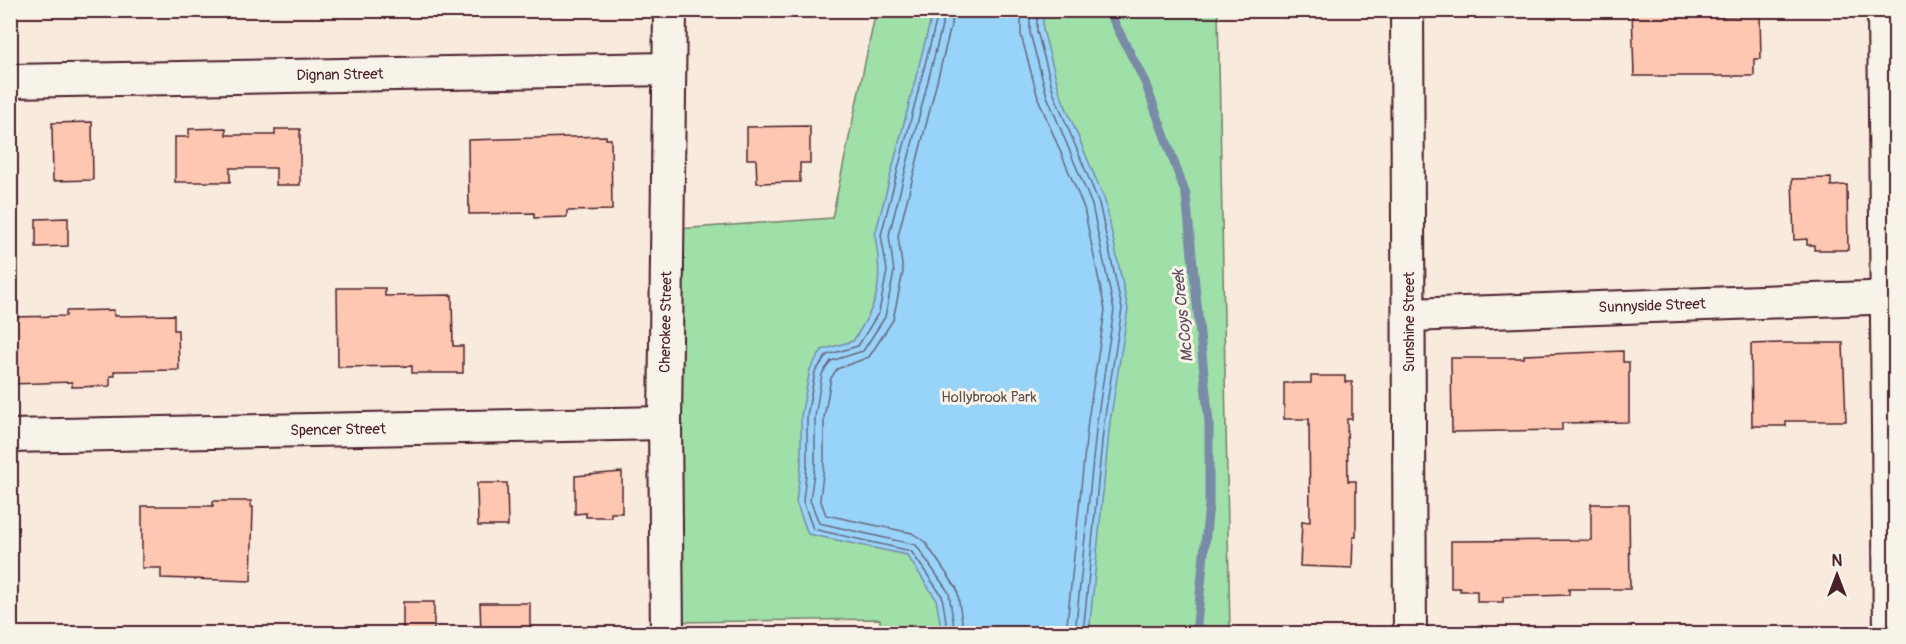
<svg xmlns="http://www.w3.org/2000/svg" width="1906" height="644" font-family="Pangolin,sans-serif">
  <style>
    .green { fill: #9fdfa8; stroke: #747f6a; stroke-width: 1.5 }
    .water { fill: #98d3f9; stroke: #798ba7; stroke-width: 1.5 }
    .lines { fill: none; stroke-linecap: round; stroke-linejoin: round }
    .shore { stroke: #69677d; stroke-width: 1.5 }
    .stream { stroke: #798ba7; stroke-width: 9 }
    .building { fill: #fec7b2; stroke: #4a1f2b; stroke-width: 1.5 }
    .minor-casing { stroke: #4a1f2b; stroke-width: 36 }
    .minor { stroke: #f7f3e8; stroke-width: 32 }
    .labels { text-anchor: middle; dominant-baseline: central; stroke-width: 6; stroke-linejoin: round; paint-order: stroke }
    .street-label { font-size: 15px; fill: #4a1f2b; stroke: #f7f3e8 }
    .park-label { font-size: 15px; fill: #5f4f4a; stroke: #f7f3e8 }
    .water-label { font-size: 16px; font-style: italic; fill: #5e4c5e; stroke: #f7f3e8 }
  </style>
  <rect width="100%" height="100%" fill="#f8eadd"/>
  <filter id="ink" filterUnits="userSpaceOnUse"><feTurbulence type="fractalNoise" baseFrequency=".0167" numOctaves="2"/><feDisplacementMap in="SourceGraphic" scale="12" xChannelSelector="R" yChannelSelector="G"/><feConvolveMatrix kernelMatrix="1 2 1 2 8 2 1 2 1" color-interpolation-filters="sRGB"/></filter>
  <g filter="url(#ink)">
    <polygon class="green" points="876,11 1218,11 1230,633 880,634 880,619 679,622 678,229 832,218"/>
    <path class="water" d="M933 11H1043V30L1060 93 1105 201 1128 309 1110 422 1089 633H942L936 599 907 555 808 534 796 502 801 465V416L810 369 822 350 853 341C880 301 883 283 875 235Z"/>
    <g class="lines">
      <g class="shore">
        <polyline points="939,10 881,235 887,271 879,312 858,346 827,355 815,372 807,416 807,465 803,501 813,529 911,551 942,596 948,634"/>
        <polyline points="946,10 889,235 894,272 885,317 863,351 831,361 822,374 815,417 815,466 810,500 819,523 916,545 949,593 955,634"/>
        <polyline points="955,10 898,236 903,272 893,320 869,357 837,369 831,378 824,418 824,466 820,499 826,515 912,533 925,542 957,589 964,634"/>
        <polyline points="1021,10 1021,35 1038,98 1084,208 1105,310 1088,420 1066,634"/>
        <polyline points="1030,10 1030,33 1047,96 1092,205 1114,310 1097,421 1075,634"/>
        <polyline points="1037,10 1037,31 1054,94 1099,203 1122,309 1104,422 1083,634"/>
      </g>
      <polyline class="stream" points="1108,10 1145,82 1186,195 1209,423 1209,504 1196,634"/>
    </g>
    <g class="building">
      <polygon points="1632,10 1679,10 1679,17 1760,15 1761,59 1754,59 1754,76 1634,76"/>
      <polygon points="92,122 93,180 53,181 52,123"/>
      <polygon points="810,126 810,163 800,163 800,182 757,183 756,159 747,159 747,127"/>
      <polygon points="226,128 226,135 275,135 275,129 300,129 300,185 276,185 276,168 230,168 230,182 175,182 175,137 189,137 189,129"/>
      <polygon points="606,136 606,139 611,139 612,210 567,211 567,217 534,218 534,213 469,214 468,140"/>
      <polygon points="1831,178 1831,186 1847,185 1848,250 1814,250 1814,245 1807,245 1807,239 1794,240 1792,179"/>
      <polygon points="68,218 68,246 36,247 36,219"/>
      <polygon points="337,288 385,288 385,296 452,295 453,346 463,346 463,373 412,373 412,366 338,367"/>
      <polygon points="114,310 114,316 174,315 174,330 178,330 179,370 114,371 115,376 110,376 110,386 72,387 72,382 10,384 10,317 66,316 66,311"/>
      <polygon points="1781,343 1843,343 1846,421 1786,421 1786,426 1752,426 1751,344"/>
      <polygon points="1623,351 1623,362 1629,362 1629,422 1562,423 1562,430 1452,432 1451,358 1524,358 1524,355"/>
      <polygon points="1311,376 1345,376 1345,382 1352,382 1352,419 1347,419 1348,481 1356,481 1356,537 1353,537 1352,568 1300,566 1302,521 1310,522 1309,419 1284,419 1284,383 1311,383"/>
      <polygon points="622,472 622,513 611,513 611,517 586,517 586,513 575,514 575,476"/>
      <polygon points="477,483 507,483 508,526 478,526"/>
      <polygon points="213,501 251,501 251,507 253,507 251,581 161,578 161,568 142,568 142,506 213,506"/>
      <polygon points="1591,504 1629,504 1630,589 1569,589 1569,595 1503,597 1503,602 1477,602 1477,591 1460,591 1460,588 1451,588 1451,541 1591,540"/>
      <rect x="403" y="602" width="31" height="30"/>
      <polygon points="480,603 530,603 530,633 481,633"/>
    </g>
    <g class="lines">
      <g class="minor-casing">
        <g id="minor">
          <polyline points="1407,10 1410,634"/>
          <polyline points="1884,10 1890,634"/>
          <polyline points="10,81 669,69"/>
          <polyline points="1409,315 1896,297"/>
          <polyline points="10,436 665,423"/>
          <polyline points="667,634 665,423 670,10"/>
        </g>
      </g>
      <use href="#minor" class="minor"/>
    </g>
  </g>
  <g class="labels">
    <g class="street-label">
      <text transform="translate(340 75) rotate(-1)">Dignan Street</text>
      <text transform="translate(1652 306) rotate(-2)">Sunnyside Street</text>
      <text transform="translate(666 322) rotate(-89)">Cherokee Street</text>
      <text transform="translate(1409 322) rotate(-90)">Sunshine Street</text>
      <text transform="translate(338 430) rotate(-1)">Spencer Street</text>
    </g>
    <g class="park-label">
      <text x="989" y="397">Hollybrook Park</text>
    </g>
    <g class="water-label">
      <text transform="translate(1183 316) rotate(-96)">McCoys Creek</text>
    </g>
  </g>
  <rect width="1906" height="644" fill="none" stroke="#f7f3e8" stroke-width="36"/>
  <rect x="18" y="18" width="1870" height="608" fill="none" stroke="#4a1f2b" stroke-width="2" filter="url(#ink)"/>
  <g transform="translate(1837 575)" stroke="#f7f3e8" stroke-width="4.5" paint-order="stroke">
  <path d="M0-4.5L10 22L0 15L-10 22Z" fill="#4a1f2b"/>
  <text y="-9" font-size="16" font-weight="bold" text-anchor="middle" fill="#4a1f2b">N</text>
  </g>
</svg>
